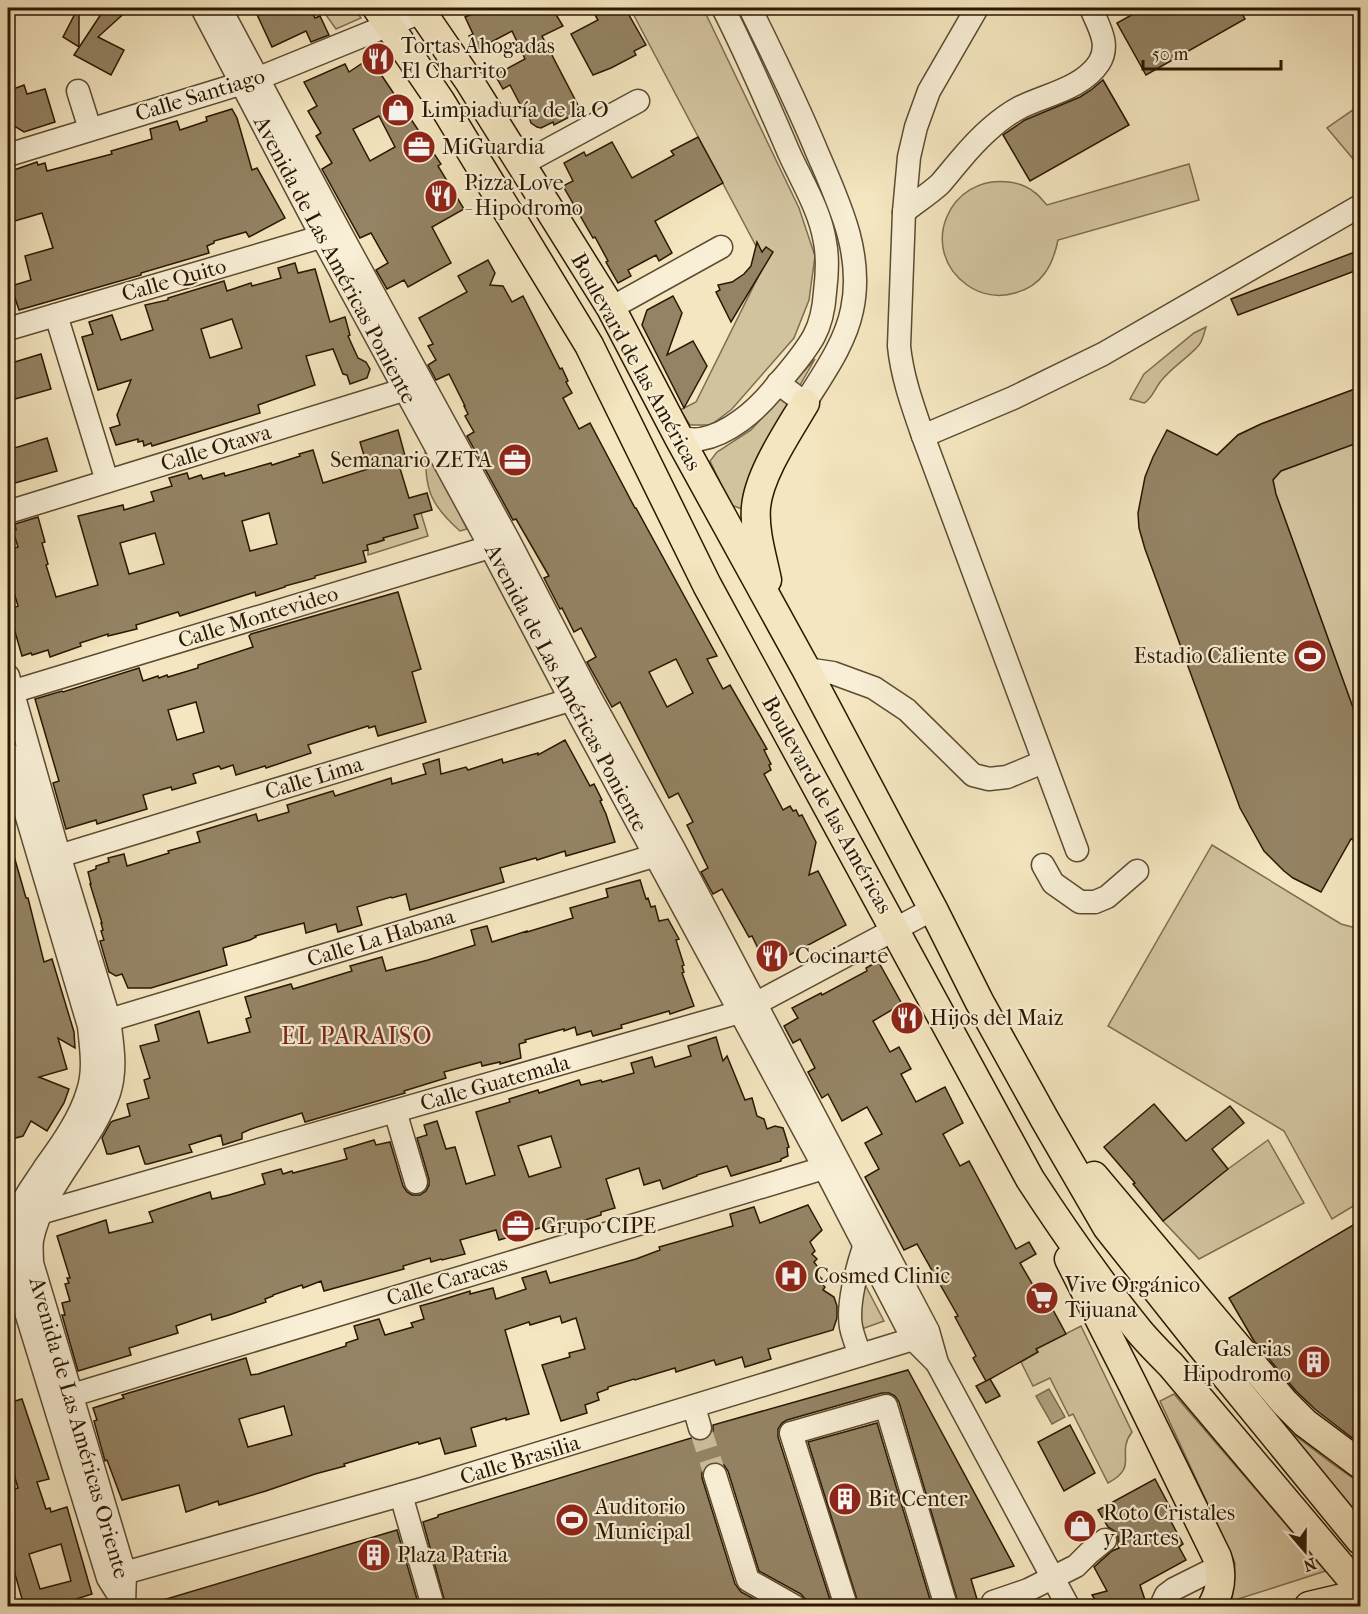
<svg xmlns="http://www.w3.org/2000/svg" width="1368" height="1614" font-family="'IM FELL French Canon',serif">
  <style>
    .green { fill: #d2c39f; stroke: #7e6d50; stroke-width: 1.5 }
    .water { fill: #b0a07f; stroke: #7b694c; stroke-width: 1.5 }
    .building { fill: #948364; stroke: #2b1700; stroke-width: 1.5; fill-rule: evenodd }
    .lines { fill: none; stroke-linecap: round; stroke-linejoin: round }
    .minor-tunnel { stroke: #ccbd9a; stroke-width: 22; stroke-dasharray: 22 11; stroke-linecap: butt }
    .minor-casing { stroke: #5d4b30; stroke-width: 25 }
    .major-casing { stroke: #2b1700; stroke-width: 31 }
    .minor { stroke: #f8efd6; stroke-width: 22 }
    .major { stroke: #f4e6c0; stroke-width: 28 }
    .labels { text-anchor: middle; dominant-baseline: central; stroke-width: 4.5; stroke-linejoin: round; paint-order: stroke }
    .poi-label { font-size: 22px; fill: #2b1700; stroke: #f8efd6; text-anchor: start }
    .street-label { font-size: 22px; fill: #2b1700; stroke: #f8efd6 }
    .neighbourhood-label { font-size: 24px; letter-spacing: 1.5px; fill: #7a1f14; stroke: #f8efd6 }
  </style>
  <rect width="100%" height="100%" fill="#f4e6c0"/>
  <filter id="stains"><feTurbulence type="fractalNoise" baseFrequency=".00333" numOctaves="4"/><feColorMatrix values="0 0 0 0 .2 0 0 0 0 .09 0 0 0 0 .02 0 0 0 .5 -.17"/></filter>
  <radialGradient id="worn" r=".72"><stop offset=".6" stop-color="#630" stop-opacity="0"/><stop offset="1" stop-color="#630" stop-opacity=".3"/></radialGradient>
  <g class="green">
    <polygon points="321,8 354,8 361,18 336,29"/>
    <polygon points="630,8 703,8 799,208 815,256 809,300 794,338 732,409 711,425 690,425 680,410 696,402 765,263"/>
    <polygon points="1360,105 1360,165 1359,166 1327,128"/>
    <path d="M1189 164 1199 200 1058 240C1053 265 1042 286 1015 293 999 298 981 295 967 285 917 249 949 174 1009 182 1018 183 1028 187 1034 192 1039 195 1043 201 1047 205Z"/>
    <path d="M1206 327C1204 333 1203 340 1199 345 1188 358 1172 367 1161 381 1155 388 1152 399 1144 403L1130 399 1144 374 1194 333Z"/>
    <polygon points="815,359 765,446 742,509 731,505 710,461 717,452 751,430"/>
    <polygon points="1360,387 1360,843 1332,828 1217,455 1238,435 1261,424"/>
    <path d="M425 444 467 529 460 531C426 501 426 487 425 444Z"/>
    <polygon points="421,513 428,536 368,555 368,550 366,543 376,543 384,540 383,538 414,515"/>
    <polygon points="1212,845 1341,924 1360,929 1360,1202 1332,1219 1284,1131 1108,1026"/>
    <polygon points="1268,1140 1304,1203 1199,1259 1163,1221 1228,1169"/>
    <polygon points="861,1277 884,1321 859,1330"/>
    <path d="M1081 1326 1132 1432C1115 1454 1140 1466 1108 1483L1073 1414 1069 1416 1050 1378 1033 1386 1021 1362 1038 1352 1036 1349Z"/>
    <polygon points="1174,1394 1326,1571 1232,1601 1235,1563 1160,1401"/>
    <polygon points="1272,1418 1334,1465 1360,1483 1360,1521"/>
  </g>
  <polygon class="water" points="1049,1389 1065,1417 1052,1424 1036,1396"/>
  <g class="building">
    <polygon points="78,8 79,8 79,47 63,37"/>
    <polygon points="105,8 130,8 98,37 124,50 111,75 74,55"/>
    <polygon points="254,8 310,8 315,18 320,16 329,35 311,42 306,31 272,47"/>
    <polygon points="469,8 552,8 563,26 542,36 581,111 554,125 553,122 541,128 537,127 531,123 527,111 522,108 510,85 503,89 495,75 525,59 512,31 478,49 469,36 473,34 465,17 472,14"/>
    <polygon points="591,8 625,8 646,45 634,51 636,55 611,68 593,75 571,34 598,20"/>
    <polygon points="1144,8 1239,8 1245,19 1146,75 1117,23"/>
    <path d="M370 58 441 164 438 166 464 209 432 227 451 263 408 287 404 280 387 289 376 270 388 263 371 233 360 238 322 169 332 163 316 136 321 133 308 111 317 106 304 82 345 64 349 72ZM379 116 395 147 370 161 353 129Z"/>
    <polygon points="1103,80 1129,125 1030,181 1003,135 1025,120 1080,97 1091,90"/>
    <polygon points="24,85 27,94 45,89 55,122 24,132 16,127 8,128 8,91"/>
    <polygon points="232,109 237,118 252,170 257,168 285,218 249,237 246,232 214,241 214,243 207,246 209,253 141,273 141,275 19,310 11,286 31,280 25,256 53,248 42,213 8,223 8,172 37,162 38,165 45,163 47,171 112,154 111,151 152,139 150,129 177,121 180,130 207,121 206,117"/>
    <polygon points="698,137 723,183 655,221 672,253 659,261 656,255 628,270 631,276 618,283 606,262 608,261 595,237 593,238 563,186 573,181 564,163 584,152 586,156 612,142 632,178 674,155 671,151"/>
    <polygon points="757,242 762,252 766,247 773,252 731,322 716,292 720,290 718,285 732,282 744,274 751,266"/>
    <polygon points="1360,250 1360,269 1238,315 1231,299"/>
    <path d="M488 260 495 273 490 285 503 286 512 302 523 296 560 369 562 368 568 381 566 382 572 393 563 398 579 429 590 423 635 508H636L717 656 707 659 723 689 730 685 767 749 764 750 771 764 769 765 771 770 764 774 783 810 790 806 793 811 796 810 799 816 802 815 816 842 809 875 818 871 846 925 767 967 752 936 749 937 722 889 713 894 701 872 708 868 687 825 693 822 678 793 669 798 620 702 612 707 603 691 587 662 596 657 581 628 574 632 562 608 560 609 544 578 549 576 516 519 513 520 467 436 474 432 465 416 468 414 464 406H465L449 374 436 380 428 365 436 360 428 346 433 344 419 318 467 292 458 276ZM676 659 693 693 667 707 649 672Z"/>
    <path d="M295 263 298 273 315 269 330 322 345 317 350 335 348 336 358 358 366 362 370 369 367 378 350 384 347 375 343 374 333 349 306 356 315 385 258 405 260 413 152 446 151 443 144 446 143 441 138 442V439L116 445 110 428 120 425 117 415 131 380 98 390 82 337 93 334 89 322 112 315 121 340 153 330 145 305 168 300V298L224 281 227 291 251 283 252 286 281 278 278 268ZM232 319 242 348 210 358 201 329Z"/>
    <polygon points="673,296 682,313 667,355 693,341 707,366 684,408 642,325 647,310"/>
    <polygon points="41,354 51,389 8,401 8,364"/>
    <polygon points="1360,387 1360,442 1281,471 1273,480 1276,494 1360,727 1360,843 1351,839 1321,892 1293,878 1284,871 1264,851 1240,808 1145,549 1139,528 1138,513 1145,477 1153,457 1167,430 1217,455 1238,435 1261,424"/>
    <path d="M398 430 407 463 399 465 409 498 427 493 432 510 414 515 418 528 383 538 384 540 367 545 368 550 363 551 366 562 315 576V578L285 586V587L256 596 255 592 180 616 178 612 149 621 136 625 137 629 108 636V634L80 643 81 646 50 657 48 650 32 655 31 653 22 656 11 618H12L10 609 18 606 8 572V550L18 547 13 531 16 530 15 524 38 517 45 542 42 543 48 564 46 565 56 597 98 585 78 516 123 505 124 510 154 501 151 492 172 486 169 478 187 473 189 479 201 475 203 479 224 473 225 476 271 463 272 465 300 456 299 454 313 450 323 483 368 469 360 442ZM269 513 277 544 250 551 242 521ZM155 533 164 564 129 574 120 543Z"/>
    <polygon points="47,438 57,471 8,485 8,450"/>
    <path d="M398 592 421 669 412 672 426 722 378 736 375 726 369 728 368 726 308 745 311 753 266 768 265 766 236 775 233 765 221 769 219 766 193 774 196 783 172 790 171 787 143 795 147 809 97 824 96 820 66 829 53 783 59 781 35 699 62 691 63 692 139 668 143 681 158 676 159 678 167 675 168 677 198 668V665L253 647 249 636 251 634ZM196 702 204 732 177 740 168 710Z"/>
    <polygon points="565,740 590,786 594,784 602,800 600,801 606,814 615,842 566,856 565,851 537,860 536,858 500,868 504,882 410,910 406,894 392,898 391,897 357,907 362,925 338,932 336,924 306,933 304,923 255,936 256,937 250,940 223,948 227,965 151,988 128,988 122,974 116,976 109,972 100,941 104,940 101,931 103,930 101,923 102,923 90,884 91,884 88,872 96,869 96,866 109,862 108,858 124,854 127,866 169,853 168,851 200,842 197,832 256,814 258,821 289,812 287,805 333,791 335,796 391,778 392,784 426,774 423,764 439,759 441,774 466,767 468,770 502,759 503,763 538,753 538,755"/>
    <polygon points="8,849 12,849 26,898 28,898 44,962 52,959 74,1032 75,1048 58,1038 67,1069 39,1077 69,1089 64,1103 47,1131 31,1121 23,1136 8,1140"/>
    <polygon points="640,880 646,899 648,898 651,907 655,906 659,921 668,919 679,939 676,940 684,965 682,966 684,972 682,973 694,1006 670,1014 669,1011 621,1025 622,1028 593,1036 591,1031 577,1035 575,1027 564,1031 564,1029 560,1030 525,1040 526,1042 519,1044 521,1058 500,1064 500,1062 482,1066 481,1062 444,1072 446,1078 404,1091 405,1093 305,1122 302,1113 251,1129 242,1133 242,1139 223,1145 221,1135 189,1145 192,1152 148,1164 145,1164 139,1146 111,1154 107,1154 102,1138 111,1122 113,1121 130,1116 127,1104 149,1098 144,1080 150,1078 140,1046 159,1041 155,1025 199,1011 208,1043 250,1032 246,1019 251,1017 245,997 291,984 293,989 352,971 350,966 382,957 386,971 428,960 475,945 471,930 487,926 492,942 527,931 527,932 573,918 570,908 608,897 606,889"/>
    <polygon points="878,961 902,1004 873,1021 890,1052 899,1047 911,1069 901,1074 916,1102 945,1087 963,1123 943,1134 960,1166 969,1161 1016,1249 1029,1242 1036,1254 1020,1263 1034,1287 1039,1284 1066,1334 1036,1349 1038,1352 990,1379 1000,1396 986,1403 976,1386 990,1379 986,1381 973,1358 976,1356 955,1317 958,1316 917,1244 904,1250 865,1177 879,1169 865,1143 882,1134 867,1107 842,1121 828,1094 822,1098 808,1072 815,1068 800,1039 793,1043 784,1026 798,1018 792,1008 821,993 822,995 867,971 866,968"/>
    <path d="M716 1037 723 1061 727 1056 745 1100 752 1098 757 1116 764 1119 767 1129 775 1126 783 1128 789 1147 787 1148 788 1156 781 1159V1161L731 1176 727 1166 697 1175V1176L663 1189 660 1180 644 1185 639 1168 606 1179 615 1208 601 1212V1215L551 1231 550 1225 499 1240 496 1230 460 1240 465 1254 442 1260 441 1259 431 1262 430 1258 403 1266 404 1269 324 1291 321 1281 303 1288 302 1285 273 1295V1296L265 1299 266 1302 229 1315 212 1320 211 1314 176 1326 178 1333 129 1348 131 1355 78 1371 62 1315H65L62 1303 70 1301 65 1284 69 1283 67 1278H70L57 1236 106 1220 109 1233 153 1222 149 1212 210 1192 212 1199 229 1195 265 1184 262 1174 281 1169 283 1174 292 1171 293 1173 347 1159 344 1149 374 1140 376 1145 390 1142 403 1186 407 1192 412 1195H420L426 1191 429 1185V1179L417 1138 427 1135 424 1125 437 1121 446 1149 455 1147 466 1184 495 1175 476 1112 510 1102 509 1099 538 1090 539 1093 579 1080 581 1085 601 1080 602 1082 634 1073 631 1063 652 1057 655 1067 691 1056 688 1046ZM551 1136 561 1167 529 1177 518 1146Z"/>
    <polygon points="1154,1104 1186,1141 1230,1106 1244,1123 1212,1149 1228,1169 1163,1221 1133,1184 1135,1183 1104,1147"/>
    <path d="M808 1205 822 1230 810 1242 815 1251 812 1254 817 1259 814 1262 820 1270 816 1273 822 1279 820 1282 825 1287 823 1290 834 1297 837 1306V1318L833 1330 768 1349 771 1359 745 1367 742 1357 716 1365 714 1360 676 1372 675 1368 635 1380 634 1379 608 1387V1389L597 1393 599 1400 585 1405 587 1413 561 1421 542 1365 570 1357 569 1353 585 1349 576 1318 562 1323 560 1316 530 1325 529 1322 505 1330 529 1414 506 1420V1418L471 1428 476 1446 445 1454 440 1438 419 1444 418 1442 344 1464 345 1466 315 1474 266 1491 219 1505 218 1501 186 1512 179 1485 122 1500 107 1460 105 1461 94 1421 97 1420 93 1408 124 1398 122 1395 246 1358 251 1375 258 1374 346 1346V1343L358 1339 354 1326 379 1319 385 1335 413 1327 411 1323 424 1319 420 1306 438 1301 470 1291V1294L493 1288 496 1299 526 1289 522 1278 546 1271 550 1283 636 1259 660 1250 659 1247 733 1226 730 1214 754 1207 760 1223ZM284 1406 292 1435 248 1447 239 1419Z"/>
    <polygon points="1360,1221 1360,1444 1316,1410 1296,1391 1254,1341 1229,1298"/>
    <polygon points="908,1370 1014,1566 971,1579 979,1606 959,1606 899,1402 895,1396 889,1393 882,1393 787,1420 782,1423 778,1429 778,1437 832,1606 807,1606 806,1600 801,1594 759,1571 728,1471 724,1465 717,1462 710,1462 705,1466 702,1473 702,1478 735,1584 741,1592 767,1606 446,1606 423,1522 438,1517 438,1515 691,1438 697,1441 704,1441 710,1437 713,1431 713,1425"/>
    <path d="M22 1399 49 1479 37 1482 46 1509 50 1508 51 1512 67 1507 92 1594 70 1601 71 1606H24L8 1549V1491L18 1488 8 1454V1403ZM61 1544 71 1581 40 1589 29 1554Z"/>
    <polygon points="877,1423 932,1606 859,1606 808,1442"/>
    <polygon points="1070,1425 1095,1473 1064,1491 1038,1442"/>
    <polygon points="1155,1479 1173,1513 1168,1516 1183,1544 1179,1547 1186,1560 1140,1585 1147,1606 1099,1606 1092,1595 1107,1591 1094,1567 1112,1551 1119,1548 1118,1545 1118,1537 1116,1532 1108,1527 1098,1510"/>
    <polygon points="397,1530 419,1606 154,1606 153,1603"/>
  </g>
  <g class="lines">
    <polyline class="minor-tunnel" points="700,1428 715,1475"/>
    <g class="minor-casing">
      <g id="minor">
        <polyline points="202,8 322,237 490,546 571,700 824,1167 913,1339 935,1361"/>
        <polyline points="220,8 340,232 509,541 589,695 674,849 928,1331 937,1363 1068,1606"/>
        <path d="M750 8C773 55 797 103 817 152 839 203 864 254 852 310 845 344 823 374 805 403L778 383"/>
        <path d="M977 8 929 91 916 127 909 157 904 212 899 346C902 377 913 407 923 436L1077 850"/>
        <polyline points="78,91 90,129"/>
        <polyline points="8,155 259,78 431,8"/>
        <polyline points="522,164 638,101"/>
        <path d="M904 212C915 203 929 194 940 184 947 176 954 167 961 159 977 140 997 120 1019 108 1044 95 1082 89 1099 63 1111 44 1098 26 1091 8"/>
        <polyline points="611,308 721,247"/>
        <polyline points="56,315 107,481"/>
        <polyline points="8,329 334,233"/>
        <polyline points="923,436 1013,398 1103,354 1360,206"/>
        <path d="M679 438C686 439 694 440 701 439 729 434 755 411 772 391 787 373 803 356 814 336 821 323 824 307 825 292 827 276 828 258 825 242 820 210 802 182 789 153 768 104 747 55 723 8"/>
        <polyline points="8,512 416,386"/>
        <polyline points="806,669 833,673 874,688 907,710 973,775 989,779 1007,777 1043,762"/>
        <path d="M8 676 59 855 109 1019C112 1043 117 1069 109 1093 91 1145 43 1186 32 1240 31 1247 32 1256 32 1263L125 1574 124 1603"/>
        <polyline points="8,693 503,543"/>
        <path d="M8 753 89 1026C91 1047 95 1070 88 1091 80 1118 62 1144 45 1167 36 1182 25 1194 19 1210 11 1230 12 1249 13 1270L108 1578 125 1605"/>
        <polyline points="46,860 586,695"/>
        <polyline points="1043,865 1053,883 1080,902 1095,902 1107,897 1137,871"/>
        <polyline points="96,1024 670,851"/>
        <polyline points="395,1111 416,1182"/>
        <polyline points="8,1206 18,1212 40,1213 740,1012 933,909"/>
        <path d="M860 1355C857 1346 853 1337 851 1327 847 1305 857 1268 864 1247"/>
        <polyline points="59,1399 837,1164"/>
        <polyline points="694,1407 700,1428"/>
        <polyline points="715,1475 748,1580 794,1606"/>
        <polyline points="401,1495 433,1606"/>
        <polyline points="110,1577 422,1489 913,1339 925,1332"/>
        <polyline points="993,1602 1028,1590 1076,1566 1089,1553 1105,1540"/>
        <polyline points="846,1606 791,1433 886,1406 946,1606"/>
        <polyline points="1161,1606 1166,1595 1174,1589 1220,1566"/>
      </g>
    </g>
    <g class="major-casing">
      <g id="major">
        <path d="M377 8 441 102 589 345 707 585 1030 1179C1064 1231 1100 1283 1139 1331 1149 1343 1160 1354 1171 1365L1360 1589"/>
        <polyline points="419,8 469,81 611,308 679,438 806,669 933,909 979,1001 1045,1120 1107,1227 1203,1348 1360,1540"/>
        <path d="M767 580C762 556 754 531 756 507 759 474 788 432 805 403"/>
        <polyline points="1094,1176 1284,1402 1305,1423 1360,1464"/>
        <path d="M1069 1259 1133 1385 1217 1557C1223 1575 1221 1590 1212 1606"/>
        <polyline points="1309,1606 1360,1594"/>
      </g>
    </g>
    <use href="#minor" class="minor"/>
    <use href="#major" class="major"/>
  </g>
  <defs>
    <g id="restaurant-disc" transform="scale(1.725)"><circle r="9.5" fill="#8f2418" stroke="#f8efd6"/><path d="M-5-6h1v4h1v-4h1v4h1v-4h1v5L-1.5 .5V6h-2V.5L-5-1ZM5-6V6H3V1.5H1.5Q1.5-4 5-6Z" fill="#fff"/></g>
    <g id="shop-disc" transform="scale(1.725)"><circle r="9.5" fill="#8f2418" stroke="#f8efd6"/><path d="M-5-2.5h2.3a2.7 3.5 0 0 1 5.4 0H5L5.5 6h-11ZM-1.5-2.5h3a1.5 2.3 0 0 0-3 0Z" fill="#fff"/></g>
    <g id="office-disc" transform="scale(1.725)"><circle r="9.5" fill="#8f2418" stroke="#f8efd6"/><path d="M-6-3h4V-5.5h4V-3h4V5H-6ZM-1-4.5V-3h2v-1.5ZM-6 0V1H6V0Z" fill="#fff"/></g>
    <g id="stadium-disc" transform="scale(1.725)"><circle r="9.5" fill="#8f2418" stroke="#f8efd6"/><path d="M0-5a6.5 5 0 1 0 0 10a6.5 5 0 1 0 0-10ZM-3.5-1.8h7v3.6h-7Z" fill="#fff"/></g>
    <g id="hospital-disc" transform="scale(1.725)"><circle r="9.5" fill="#8f2418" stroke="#f8efd6"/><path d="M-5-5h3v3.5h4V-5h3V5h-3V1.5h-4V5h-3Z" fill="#fff"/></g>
    <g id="supermarket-disc" transform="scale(1.725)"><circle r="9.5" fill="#8f2418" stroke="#f8efd6"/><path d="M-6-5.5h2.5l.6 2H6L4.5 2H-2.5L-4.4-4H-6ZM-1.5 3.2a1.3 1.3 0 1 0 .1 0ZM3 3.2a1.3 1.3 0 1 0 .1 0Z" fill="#fff"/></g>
    <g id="building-disc" transform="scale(1.725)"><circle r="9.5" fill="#8f2418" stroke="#f8efd6"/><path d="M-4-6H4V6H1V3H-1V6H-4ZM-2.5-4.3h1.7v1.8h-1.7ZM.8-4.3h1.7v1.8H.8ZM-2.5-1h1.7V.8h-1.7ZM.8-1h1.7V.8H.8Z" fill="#fff"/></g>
  </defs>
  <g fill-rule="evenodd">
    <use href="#restaurant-disc" x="378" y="59"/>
    <use href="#shop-disc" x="398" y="110"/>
    <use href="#office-disc" x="419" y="147"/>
    <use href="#restaurant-disc" x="441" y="196"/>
    <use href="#office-disc" x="515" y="460"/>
    <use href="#stadium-disc" x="1310" y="656"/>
    <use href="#restaurant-disc" x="772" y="956"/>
    <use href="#restaurant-disc" x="907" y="1018"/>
    <use href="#office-disc" x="518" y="1226"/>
    <use href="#hospital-disc" x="791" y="1276"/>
    <use href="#supermarket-disc" x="1042" y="1298"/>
    <use href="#building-disc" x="1314" y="1362"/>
    <use href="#building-disc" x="845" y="1499"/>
    <use href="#stadium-disc" x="572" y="1520"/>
    <use href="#shop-disc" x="1080" y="1526"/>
    <use href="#building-disc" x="374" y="1555"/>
  </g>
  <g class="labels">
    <g class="poi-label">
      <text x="401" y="46">Tortas Ahogadas<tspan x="401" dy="25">El Charrito</tspan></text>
      <text x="421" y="110">Limpiaduría de la O</text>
      <text x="442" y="147">MiGuardia</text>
      <text x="464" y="183">Pizza Love<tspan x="464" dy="25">- Hipodromo</tspan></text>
      <text x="492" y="460" text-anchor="end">Semanario ZETA</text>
      <text x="1287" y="656" text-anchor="end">Estadio Caliente</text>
      <text x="795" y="956">Cocinarte</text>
      <text x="930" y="1018">Hijos del Maiz</text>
      <text x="541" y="1226">Grupo CIPE</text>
      <text x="814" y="1276">Cosmed Clinic</text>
      <text x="1065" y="1285">Vive Orgánico<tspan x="1065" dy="25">Tijuana</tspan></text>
      <text x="1291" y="1349" text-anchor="end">Galerias<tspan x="1291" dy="25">Hipodromo</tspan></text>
      <text x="868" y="1499">Bit Center</text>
      <text x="595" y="1507">Auditorio<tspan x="595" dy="25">Municipal</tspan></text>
      <text x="1103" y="1513">Roto Cristales<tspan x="1103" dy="25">y Partes</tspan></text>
      <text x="397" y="1555">Plaza Patria</text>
    </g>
    <g class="street-label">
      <text transform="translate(200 95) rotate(-17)">Calle Santiago</text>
      <text transform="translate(335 260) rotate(62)">Avenida de Las Américas Poniente</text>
      <text transform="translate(174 280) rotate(-16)">Calle Quito</text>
      <text transform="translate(636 362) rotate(61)">Boulevard de las Américas</text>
      <text transform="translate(216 448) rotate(-17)">Calle Otawa</text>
      <text transform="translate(258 617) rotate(-17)">Calle Montevideo</text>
      <text transform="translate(566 688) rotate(62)">Avenida de Las Américas Poniente</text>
      <text transform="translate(314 778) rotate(-17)">Calle Lima</text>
      <text transform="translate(827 805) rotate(61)">Boulevard de las Américas</text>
      <text transform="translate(381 938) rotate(-17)">Calle La Habana</text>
      <text transform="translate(495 1083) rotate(-16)">Calle Guatemala</text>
      <text transform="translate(447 1281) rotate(-17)">Calle Caracas</text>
      <text transform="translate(79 1428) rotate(74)">Avenida de Las Américas Oriente</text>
      <text transform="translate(520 1460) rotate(-17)">Calle Brasilia</text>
    </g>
    <g class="neighbourhood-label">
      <text x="357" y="1036">EL PARAISO</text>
    </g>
  </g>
  <rect width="1368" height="1614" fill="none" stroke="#f4e6c0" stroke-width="30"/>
  <rect x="9" y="9" width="1350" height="1596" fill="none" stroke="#2b1700" stroke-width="3"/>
  <rect x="15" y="15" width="1338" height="1584" fill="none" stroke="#2b1700" stroke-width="1.5"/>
  <g transform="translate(1305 1551) rotate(160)" stroke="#f8efd6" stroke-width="4.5" paint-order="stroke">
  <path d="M0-4.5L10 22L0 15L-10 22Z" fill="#2b1700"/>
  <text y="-9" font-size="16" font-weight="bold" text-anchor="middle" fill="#2b1700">N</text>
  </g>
  <path d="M1143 60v9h138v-9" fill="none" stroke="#2b1700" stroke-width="3"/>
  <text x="1152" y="60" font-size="18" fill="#2b1700" stroke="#f8efd6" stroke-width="4.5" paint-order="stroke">50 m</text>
  <rect width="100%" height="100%" filter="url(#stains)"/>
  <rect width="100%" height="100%" fill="url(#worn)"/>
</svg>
